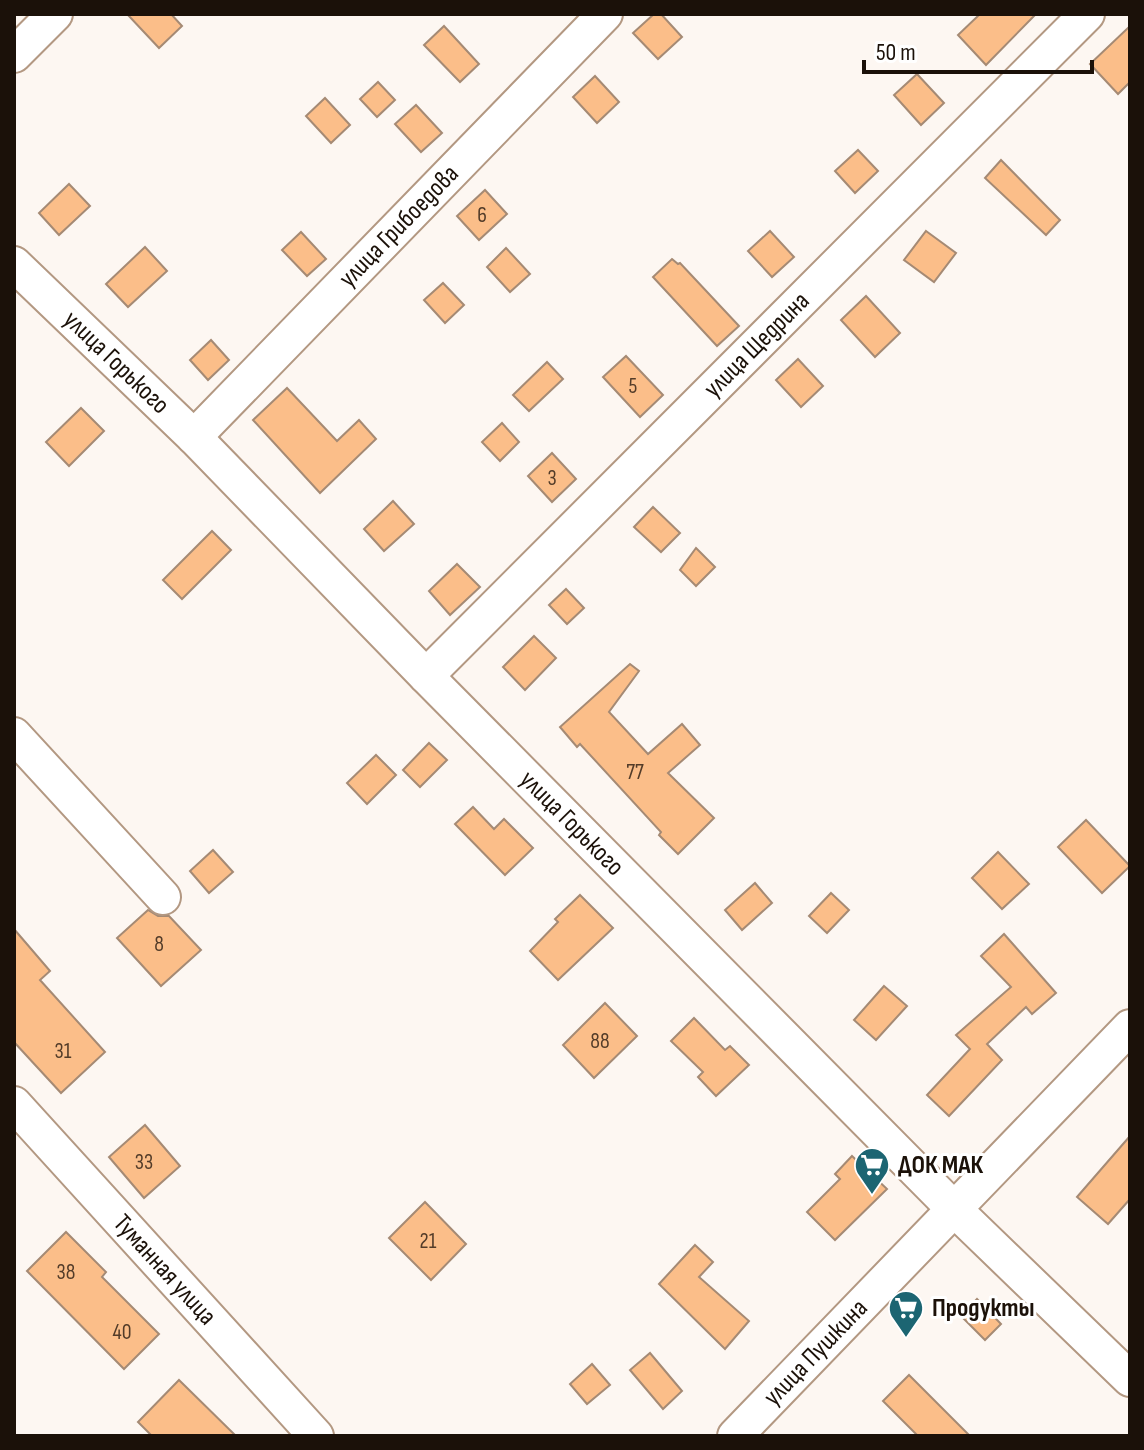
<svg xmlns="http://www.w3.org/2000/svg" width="1144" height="1450" font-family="'Sofia Sans Condensed',sans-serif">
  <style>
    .building { fill: #fbbe89; stroke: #a58a74; stroke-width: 2 }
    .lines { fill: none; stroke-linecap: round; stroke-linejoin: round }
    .minor-casing { stroke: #b39882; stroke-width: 38 }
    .minor { stroke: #fff; stroke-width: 34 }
    .labels { text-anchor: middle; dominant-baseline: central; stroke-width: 6; stroke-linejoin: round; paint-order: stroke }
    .number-label { font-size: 22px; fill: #533c29 }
    .street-label { font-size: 26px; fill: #1b1109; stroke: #fff }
    .poi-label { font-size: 26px; font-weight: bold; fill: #1b1109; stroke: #fff; text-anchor: start }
  </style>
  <rect width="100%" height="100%" fill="#fdf7f2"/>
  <g class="building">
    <polygon points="127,14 171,14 182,26 159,48"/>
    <polygon points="654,14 661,14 682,37 658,59 633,33"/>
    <polygon points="980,14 1036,14 986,65 958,35"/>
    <polygon points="444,26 479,64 460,82 424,45"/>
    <polygon points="1130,26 1130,82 1118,94 1090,64"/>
    <polygon points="917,74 944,103 921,125 894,95"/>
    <polygon points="595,76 619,102 597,123 573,97"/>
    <polygon points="378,82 395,100 377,117 360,99"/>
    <polygon points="325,98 350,125 331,143 306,116"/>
    <polygon points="416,105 442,133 421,152 395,124"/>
    <polygon points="858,150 878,171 855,193 835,171"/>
    <polygon points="1001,160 1060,220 1046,235 985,178"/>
    <polygon points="69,184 90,206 59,235 39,213"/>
    <polygon points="485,190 507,214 479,240 457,216"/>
    <polygon points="770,231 794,257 772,277 748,251"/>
    <polygon points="926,231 956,253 934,282 904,260"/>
    <polygon points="301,232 326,259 307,276 282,250"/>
    <polygon points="145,247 167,271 128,307 106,284"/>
    <polygon points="506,248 530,274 510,292 487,267"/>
    <polygon points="672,259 678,264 680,263 739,326 717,346 653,277"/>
    <polygon points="443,283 464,305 445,323 424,300"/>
    <polygon points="866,296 900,333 875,357 841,320"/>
    <polygon points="211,340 229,360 208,380 190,360"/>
    <polygon points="626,356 663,395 640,417 603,377"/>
    <polygon points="798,359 823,386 801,407 776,380"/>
    <polygon points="547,362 563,379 529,411 513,395"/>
    <polygon points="287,388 337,441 359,420 376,439 320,493 253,420"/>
    <polygon points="81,408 104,431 69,466 46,442"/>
    <polygon points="502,423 519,442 500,461 482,442"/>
    <polygon points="552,453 576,479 552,502 528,476"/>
    <polygon points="393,501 414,524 384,551 364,529"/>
    <polygon points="653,507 680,533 661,552 634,527"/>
    <polygon points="212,531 231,550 182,599 163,580"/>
    <polygon points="696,548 715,567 696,586 680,570"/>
    <polygon points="457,564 480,587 450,615 429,591"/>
    <polygon points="566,589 584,608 567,624 549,605"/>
    <polygon points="534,636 556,658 525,690 503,667"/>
    <polygon points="630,664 639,671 609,712 648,754 682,724 700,745 668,773 714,818 678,854 659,835 661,832 580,744 577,747 560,727"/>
    <polygon points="429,743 447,760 420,787 403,770"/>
    <polygon points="376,755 396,775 367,804 347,783"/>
    <polygon points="473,807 494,829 504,819 533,848 505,875 455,824"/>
    <polygon points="1086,820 1130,866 1102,893 1058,847"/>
    <polygon points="213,850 233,872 209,893 190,871"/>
    <polygon points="998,852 1029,884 1002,909 972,878"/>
    <polygon points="755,883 772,903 742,930 725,910"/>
    <polygon points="831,893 849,910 827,933 809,916"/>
    <polygon points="580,895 613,928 558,980 530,951 558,922 555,919"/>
    <polygon points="148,910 158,916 169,916 201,950 161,986 117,938"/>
    <polygon points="14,929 50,971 40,980 105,1052 61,1093 14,1042"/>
    <polygon points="1004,934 1056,993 1032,1014 1026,1007 987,1044 1002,1060 949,1116 927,1095 970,1049 956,1035 1011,987 981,956"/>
    <polygon points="884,986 907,1006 876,1040 854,1020"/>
    <polygon points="605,1003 637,1036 594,1078 563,1045"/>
    <polygon points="694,1018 725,1050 730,1046 749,1065 716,1096 698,1077 703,1072 671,1041"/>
    <polygon points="145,1125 180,1166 144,1198 109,1157"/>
    <polygon points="1130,1136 1130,1199 1108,1224 1077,1197"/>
    <polygon points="852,1156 887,1189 835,1240 807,1212 840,1179 835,1174"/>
    <polygon points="425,1202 466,1244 431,1280 389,1238"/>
    <polygon points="66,1232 106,1272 102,1277 159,1334 124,1369 27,1271"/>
    <polygon points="695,1245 713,1262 699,1277 749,1321 725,1349 659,1284"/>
    <polygon points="977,1299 1001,1324 985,1340 961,1316"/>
    <polygon points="650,1353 682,1391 663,1409 630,1370"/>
    <polygon points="592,1364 610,1385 587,1404 570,1384"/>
    <polygon points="909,1375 970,1436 918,1436 883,1401"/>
    <polygon points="179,1380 236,1436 152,1436 138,1422"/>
  </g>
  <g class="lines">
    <g class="minor-casing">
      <g id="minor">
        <polyline points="14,55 55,14"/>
        <path id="s1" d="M14 264 194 437 426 676 953 1208 1130 1379"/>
        <path id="s2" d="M194 437 605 14"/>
        <path id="s3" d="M426 676 1087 14"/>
        <polyline points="14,735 163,897"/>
        <path id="s4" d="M14 1104 316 1436"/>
        <path id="s5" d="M735 1436 1130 1027"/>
      </g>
    </g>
    <use href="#minor" class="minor"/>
  </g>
  <defs>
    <g id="supermarket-pin" transform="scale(1.8)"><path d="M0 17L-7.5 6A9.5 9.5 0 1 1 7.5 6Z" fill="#1c6572" stroke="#fff"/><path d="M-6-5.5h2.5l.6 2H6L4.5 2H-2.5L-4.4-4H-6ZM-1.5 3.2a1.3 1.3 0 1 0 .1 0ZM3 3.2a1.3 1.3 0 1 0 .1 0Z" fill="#fff"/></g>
  </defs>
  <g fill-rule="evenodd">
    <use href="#supermarket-pin" x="872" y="1165"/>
    <use href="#supermarket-pin" x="906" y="1308"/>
  </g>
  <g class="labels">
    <g class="number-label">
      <text x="482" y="215">6</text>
      <text x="633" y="386">5</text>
      <text x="552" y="478">3</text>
      <text x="635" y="772">77</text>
      <text x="159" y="944">8</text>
      <text x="600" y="1041">88</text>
      <text x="63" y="1051">31</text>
      <text x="144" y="1162">33</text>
      <text x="428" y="1241">21</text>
      <text x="66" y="1272">38</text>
      <text x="122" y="1332">40</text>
    </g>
    <g class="street-label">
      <text stroke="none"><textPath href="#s2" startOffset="294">улица Грибоедова</textPath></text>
      <text stroke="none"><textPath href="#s3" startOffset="468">улица Щедрина</textPath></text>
      <text stroke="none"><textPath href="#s1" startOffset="142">улица Горького</textPath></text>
      <text stroke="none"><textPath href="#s1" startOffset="790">улица Горького</textPath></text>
      <text stroke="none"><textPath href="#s4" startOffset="224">Туманная улица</textPath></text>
      <text stroke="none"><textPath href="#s5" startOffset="116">улица Пушкина</textPath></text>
    </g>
    <g class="poi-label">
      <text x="898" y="1165">ДОК МАК</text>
      <text x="932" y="1308">Продукты</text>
    </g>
  </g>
  <rect width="1144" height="1450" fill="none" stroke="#1b1109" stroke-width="32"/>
  <path d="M864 60v12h228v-12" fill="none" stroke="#1b1109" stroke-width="4"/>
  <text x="876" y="60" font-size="24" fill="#1b1109" stroke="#ffffff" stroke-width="6" paint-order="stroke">50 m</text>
</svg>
